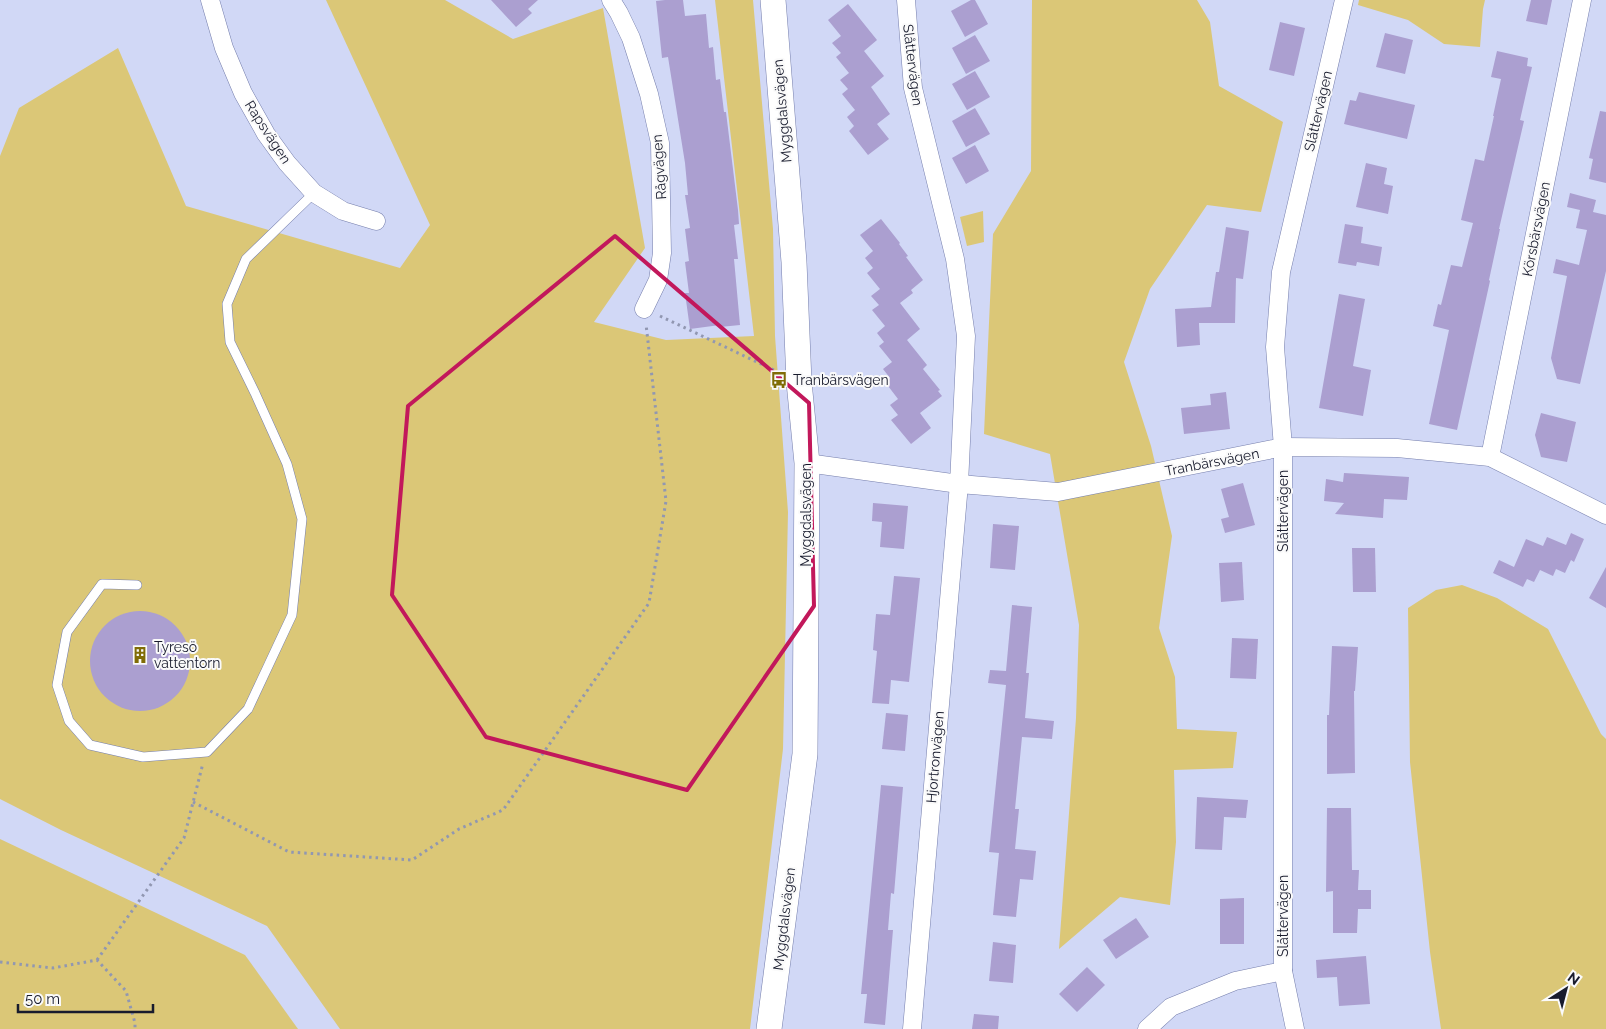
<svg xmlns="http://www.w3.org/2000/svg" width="1606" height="1029" font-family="Raleway,sans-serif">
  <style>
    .green { fill: #dbc777 }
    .building { fill: #ab9fd0 }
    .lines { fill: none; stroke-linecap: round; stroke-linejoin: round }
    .lane-casing { stroke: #757eac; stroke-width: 10 }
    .street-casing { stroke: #757eac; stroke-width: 19 }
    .secondary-casing { stroke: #757eac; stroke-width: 26 }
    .path { stroke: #9197b1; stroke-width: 3; stroke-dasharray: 2.5 4; stroke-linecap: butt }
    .lane { stroke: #fff; stroke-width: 9 }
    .street { stroke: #fff; stroke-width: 18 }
    .secondary { stroke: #fff; stroke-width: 25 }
    .marked { fill: none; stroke: #c2185b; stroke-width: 4; stroke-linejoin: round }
    .labels { text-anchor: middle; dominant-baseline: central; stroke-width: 4; stroke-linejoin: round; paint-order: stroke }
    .street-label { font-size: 14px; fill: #181b2d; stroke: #fafafa }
    .poi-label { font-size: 14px; fill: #181b2d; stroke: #fafafa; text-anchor: start }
  </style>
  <rect width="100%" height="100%" fill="#d1d8f6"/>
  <g class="green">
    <polygon points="326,0 445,0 513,39 603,8 645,248 594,322 666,340 754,336 715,0 753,0 773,229 775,336 788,512 783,749 750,1029 340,1029 267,926 61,830 0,799 0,156 19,108 118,48 186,206 400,268 430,225"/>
    <polygon points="1032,0 1197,0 1210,22 1219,86 1283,122 1261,212 1207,205 1150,289 1124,362 1151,446 1172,536 1159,628 1175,677 1177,729 1237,732 1233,768 1174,770 1176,842 1170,905 1120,897 1059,949 1076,718 1079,625 1050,454 984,434 993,234 1031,171"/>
    <polygon points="1359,0 1485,0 1483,9 1480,47 1444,44 1408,20 1358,5"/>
    <polygon points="983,211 984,242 967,246 960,217"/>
    <polygon points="1462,585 1497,598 1548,629 1601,734 1606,739 1606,1029 1441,1029 1430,952 1410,762 1408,608 1436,590"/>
    <polygon points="0,839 245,955 298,1029 0,1029"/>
  </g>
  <g class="building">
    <polygon points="491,0 538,0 528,9 532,13 516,27"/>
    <polygon points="665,0 683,0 685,16 706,14 709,48 713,47 716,80 720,79 724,112 726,112 738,210 739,224 734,225 738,259 734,259 740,325 720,327 720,325 690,329 685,293 689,293 685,262 689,261 685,229 690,228 685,195 688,195 685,163 668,57 662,58 656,1"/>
    <polygon points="971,0 975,0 988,24 965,37 951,11"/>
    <polygon points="1531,0 1552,0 1547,25 1526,21"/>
    <polygon points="848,4 877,40 864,51 884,76 871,87 890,114 877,124 889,139 868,155 849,131 854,126 847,117 855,110 842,94 848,89 840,80 849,73 836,57 841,53 832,43 841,36 828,20"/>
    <polygon points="1280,22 1305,28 1294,76 1269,70"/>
    <polygon points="1385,33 1413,40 1405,74 1376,67"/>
    <polygon points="975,35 990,61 966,74 952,48"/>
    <polygon points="1497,51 1528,58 1527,66 1532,67 1520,120 1524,121 1499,229 1500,229 1489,280 1490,281 1457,430 1429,424 1449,330 1433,326 1438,304 1441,305 1451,265 1462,267 1473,223 1461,220 1475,159 1484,161 1494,116 1493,116 1501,79 1491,77"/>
    <polygon points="975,71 990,97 967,110 952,84"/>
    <polygon points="1359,92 1415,105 1407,139 1344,124 1350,100 1356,101"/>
    <polygon points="975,108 990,134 966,147 952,121"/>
    <polygon points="1600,111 1606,112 1606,183 1589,179 1593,159 1589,158"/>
    <polygon points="975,145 989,171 966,184 952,158"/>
    <polygon points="1366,163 1387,168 1384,184 1393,186 1388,214 1356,207"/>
    <polygon points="1570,193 1596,200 1593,212 1606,215 1606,271 1580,384 1557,379 1551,358 1567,276 1553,273 1556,259 1579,265 1587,230 1576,228 1580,210 1567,207"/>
    <polygon points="881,219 900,243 899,244 908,256 906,257 923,280 911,290 913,293 900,303 920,329 907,340 927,365 923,369 940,390 938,391 942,396 920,413 931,428 911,444 891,420 898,415 890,405 898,399 885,382 890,378 883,369 892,362 879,346 884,342 877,333 885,326 872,310 879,305 871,296 880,289 867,273 873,268 865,258 873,251 860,235"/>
    <polygon points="1345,224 1363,227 1361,243 1382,247 1379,266 1357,262 1356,266 1338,263"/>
    <polygon points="1226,227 1249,231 1243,279 1236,278 1235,323 1199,323 1200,345 1177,347 1175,309 1211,307 1216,272 1219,272"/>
    <polygon points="1339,294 1365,299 1353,366 1371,370 1363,416 1319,408"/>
    <polygon points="1226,392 1230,429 1184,434 1181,408 1211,405 1210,394"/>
    <polygon points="1541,413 1576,422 1567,462 1541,457 1535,435"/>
    <polygon points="1344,473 1409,477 1407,500 1384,499 1383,518 1335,514 1344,503 1324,501 1326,479 1343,482"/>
    <polygon points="1243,483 1255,525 1225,533 1221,519 1229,517 1221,489"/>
    <polygon points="873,503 908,506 904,549 880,547 882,522 872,521"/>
    <polygon points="993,524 1019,526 1015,570 990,568"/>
    <polygon points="1571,533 1584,539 1574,562 1571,560 1565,573 1556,569 1553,576 1540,570 1534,582 1527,579 1523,587 1493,573 1499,560 1514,567 1526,539 1543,546 1547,537 1566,545"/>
    <polygon points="1352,548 1375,548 1376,592 1353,592"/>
    <polygon points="1242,562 1244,600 1221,602 1219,563"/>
    <polygon points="1606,567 1606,608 1589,598"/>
    <polygon points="894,576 920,578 909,682 891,680 889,704 872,703 877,651 873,650 876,614 890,615"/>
    <polygon points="1012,605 1032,607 1026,673 1029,673 1025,718 1054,721 1052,739 1022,737 1015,809 1019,809 1015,849 1036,851 1033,880 1020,879 1016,917 993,915 999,853 989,852 1006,685 988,683 990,670 1006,671"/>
    <circle cx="140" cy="661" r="50"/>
    <polygon points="1232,638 1258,639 1256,679 1230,678"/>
    <polygon points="1332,646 1358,647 1355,691 1354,691 1355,773 1327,774 1327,715 1329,715"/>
    <polygon points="886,713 908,715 905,751 882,749"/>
    <polygon points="881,785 903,787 894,894 891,893 888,930 893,930 885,1025 864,1023 867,994 861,994"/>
    <polygon points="1197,797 1248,800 1246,818 1224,817 1222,850 1195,849"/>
    <polygon points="1327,808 1351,808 1352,870 1359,870 1358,890 1371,890 1371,909 1358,909 1357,933 1333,933 1333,891 1326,892"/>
    <polygon points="1244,898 1244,944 1220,944 1220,899"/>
    <polygon points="1136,918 1149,937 1116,959 1103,940"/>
    <polygon points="993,942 1016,945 1013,983 989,981"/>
    <polygon points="1366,956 1370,1004 1339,1006 1337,977 1317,978 1316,960"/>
    <polygon points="1087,967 1105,985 1077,1012 1059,994"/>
    <polygon points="974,1014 999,1016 998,1029 972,1029"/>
  </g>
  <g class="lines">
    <g class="lane-casing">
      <polyline id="lane" points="137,585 102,584 67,632 57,685 69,721 90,745 143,757 207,752 248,709 292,615 302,519 287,464 255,393 230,342 227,304 246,259 314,193"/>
    </g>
    <g class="street-casing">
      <g id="street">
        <polyline points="210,0 224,48 243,93 266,134 287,163 314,193 343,211 376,221"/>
        <polyline points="611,0 619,13 631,38 649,94 660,143 662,253 658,280 644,309"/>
        <polyline points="906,0 913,88 955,259 966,336 959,484 912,1029"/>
        <polyline points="1490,457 1582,0"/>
        <polyline points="807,463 959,484 1058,492 1283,447 1397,448 1490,457 1606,515"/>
        <polyline points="1147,1029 1171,1007 1235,981 1283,971"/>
        <polyline points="1295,1029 1283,971 1283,447 1275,347 1281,272 1344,0"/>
      </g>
    </g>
    <g class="secondary-casing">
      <polyline id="secondary" points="769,1029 805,754 807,463 799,382 794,262 773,0"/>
    </g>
    <g class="path">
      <polyline points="660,316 778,372"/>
      <polyline points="193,802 289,852 412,860 459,829 503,810 649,603 666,501 646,324"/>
      <polyline points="97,960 184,838 203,763"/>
      <polyline points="0,962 53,968 97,960 126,991 135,1023 135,1029"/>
    </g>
    <use href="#lane" class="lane"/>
    <use href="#street" class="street"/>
    <use href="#secondary" class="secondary"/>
  </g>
  <path class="marked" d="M615 236 809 403 814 606 687 790 486 737 392 595 408 406Z"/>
  <defs>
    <g id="bus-bare" transform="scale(1.35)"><path d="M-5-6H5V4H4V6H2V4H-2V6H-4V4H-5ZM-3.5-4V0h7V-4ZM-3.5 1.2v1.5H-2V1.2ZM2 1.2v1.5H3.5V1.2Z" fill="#806c06" stroke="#fafafa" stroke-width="2.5" paint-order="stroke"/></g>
    <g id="building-bare" transform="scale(1.35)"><path d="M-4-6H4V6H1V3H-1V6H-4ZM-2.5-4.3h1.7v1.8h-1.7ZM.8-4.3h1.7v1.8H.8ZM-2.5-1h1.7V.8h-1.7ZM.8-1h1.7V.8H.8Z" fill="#806c06" stroke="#fafafa" stroke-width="2.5" paint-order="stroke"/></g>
  </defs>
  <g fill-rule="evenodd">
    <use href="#bus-bare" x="779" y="380"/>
    <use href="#building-bare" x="140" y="655"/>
  </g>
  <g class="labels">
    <g class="street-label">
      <text transform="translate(913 65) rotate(83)">Slåttervägen</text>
      <text transform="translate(782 111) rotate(-95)">Myggdalsvägen</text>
      <text transform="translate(1318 111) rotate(-77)">Slåttervägen</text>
      <text transform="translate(268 132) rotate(57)">Rapsvägen</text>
      <text transform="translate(659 167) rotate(-94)">Rågvägen</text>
      <text transform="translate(1536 229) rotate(-79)">Körsbärsvägen</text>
      <text transform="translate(1212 462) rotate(-11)">Tranbärsvägen</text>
      <text transform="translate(1283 511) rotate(-90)">Slåttervägen</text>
      <text transform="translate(806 515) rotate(-90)">Myggdalsvägen</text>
      <text transform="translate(935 757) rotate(-85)">Hjortronvägen</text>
      <text transform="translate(1283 916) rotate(-90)">Slåttervägen</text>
      <text transform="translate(784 919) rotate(-83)">Myggdalsvägen</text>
    </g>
    <g class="poi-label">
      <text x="793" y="380">Tranbärsvägen</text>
      <text x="154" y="647">Tyresö<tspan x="154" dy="16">vattentorn</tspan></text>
    </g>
  </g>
  <g transform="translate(1566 989) rotate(36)" stroke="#fafafa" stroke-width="4" paint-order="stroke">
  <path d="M0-4L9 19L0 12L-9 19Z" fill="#181b2d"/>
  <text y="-8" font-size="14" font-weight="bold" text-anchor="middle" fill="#181b2d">N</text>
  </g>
  <path d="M18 1004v8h135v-8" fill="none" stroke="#181b2d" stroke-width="2.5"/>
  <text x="25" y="1004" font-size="15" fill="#181b2d" stroke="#fafafa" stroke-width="4" paint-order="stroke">50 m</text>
</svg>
